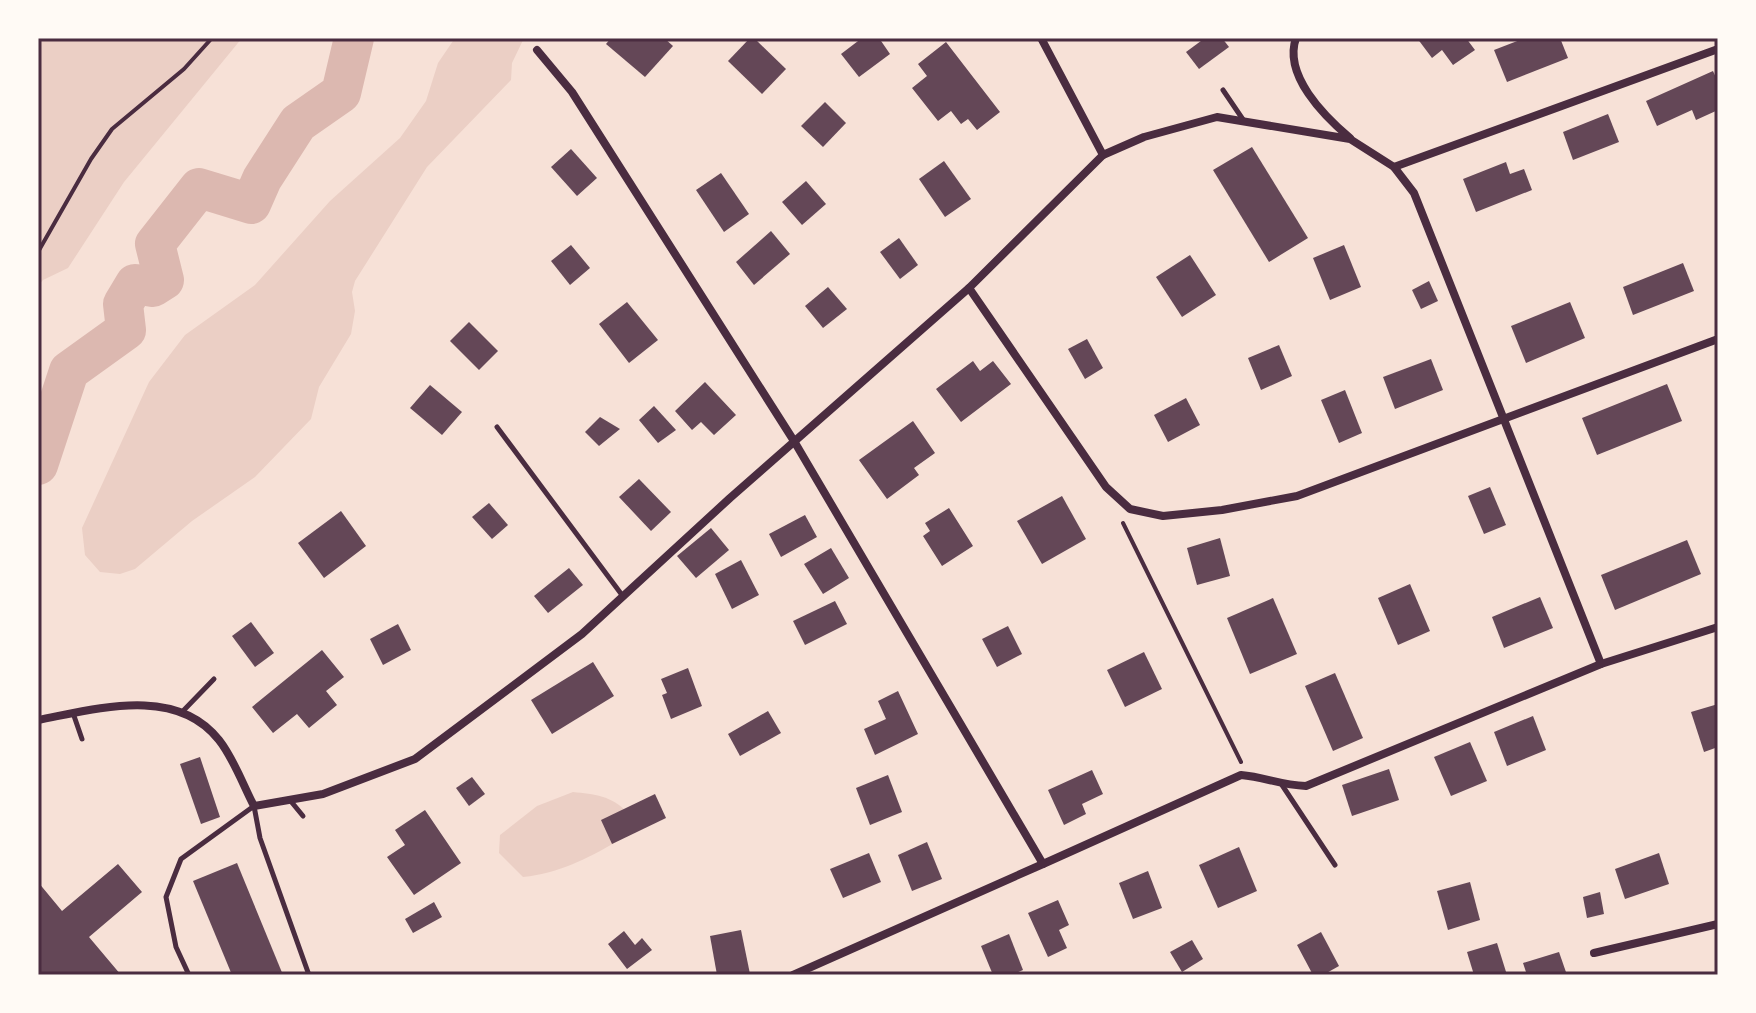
<svg xmlns="http://www.w3.org/2000/svg" width="1756" height="1013" font-family="'Source Sans 3',sans-serif">
  <style>
    .green { fill: #ebcfc5 }
    .lines { fill: none; stroke-linecap: round; stroke-linejoin: round }
    .river { stroke: #dcb8b0; stroke-width: 40 }
    .building { fill: #644757 }
    .path { stroke: #4a2c40; stroke-width: 4 }
    .service { stroke: #4a2c40; stroke-width: 5 }
    .minor { stroke: #4a2c40; stroke-width: 8 }
    .neatline { fill: none; stroke: #4a2c40; stroke-width: 3 }
  </style>
  <rect width="100%" height="100%" fill="#f7e1d7"/>
  <g class="green">
    <polygon points="38,38 242,38 124,182 68,268 43,280 38,286"/>
    <polygon points="455,38 524,38 512,63 511,80 427,167 355,281 352,292 355,311 351,334 319,387 311,419 255,477 192,521 135,569 120,574 100,572 85,555 82,528 149,382 185,335 255,285 330,201 400,138 426,101 438,63"/>
    <path d="M573 792C594 794 612 796 627 812L618 841C586 859 560 873 523 877L499 853 500 835 537 806Z"/>
  </g>
  <g class="lines">
    <polyline class="river" points="38,465 69,371 126,330 123,304 135,284 153,287 164,280 155,244 199,188 251,204 262,179 298,123 341,93 354,38"/>
  </g>
  <g class="building">
    <polygon points="611,38 664,38 673,46 645,77 606,44"/>
    <polygon points="750,38 754,38 786,69 762,94 728,61"/>
    <polygon points="862,38 879,38 890,54 859,77 841,54"/>
    <polygon points="1205,38 1222,38 1229,47 1199,69 1186,52"/>
    <polygon points="1417,38 1466,38 1475,50 1453,65 1442,50 1432,58"/>
    <polygon points="1525,38 1560,38 1568,58 1507,82 1494,50"/>
    <polygon points="946,42 1000,112 977,130 968,119 961,124 951,111 938,121 912,88 927,76 918,64"/>
    <polygon points="1713,71 1718,82 1718,110 1696,120 1692,110 1657,126 1646,101"/>
    <polygon points="825,102 846,123 823,147 801,126"/>
    <polygon points="1608,114 1619,142 1573,160 1563,132"/>
    <polygon points="1252,147 1308,238 1269,262 1213,170"/>
    <polygon points="571,149 597,178 577,196 551,167"/>
    <polygon points="944,161 971,199 945,217 919,179"/>
    <polygon points="1506,162 1510,174 1524,169 1532,190 1476,212 1463,179"/>
    <polygon points="721,173 749,214 724,232 696,190"/>
    <polygon points="806,181 826,204 802,225 782,202"/>
    <polygon points="771,231 790,254 754,285 736,262"/>
    <polygon points="899,238 918,265 900,279 880,252"/>
    <polygon points="571,245 590,268 570,285 551,261"/>
    <polygon points="1344,245 1361,287 1330,300 1313,258"/>
    <polygon points="1190,255 1216,295 1182,317 1156,277"/>
    <polygon points="1683,263 1694,291 1633,315 1623,287"/>
    <polygon points="1429,281 1438,301 1421,309 1412,290"/>
    <polygon points="828,287 847,309 823,328 805,306"/>
    <polygon points="627,302 658,340 629,363 599,324"/>
    <polygon points="1570,302 1585,338 1526,363 1511,326"/>
    <polygon points="469,322 498,351 479,370 450,341"/>
    <polygon points="1087,339 1103,368 1085,379 1068,349"/>
    <polygon points="1279,345 1292,376 1261,390 1248,358"/>
    <polygon points="1431,359 1443,390 1395,409 1383,377"/>
    <polygon points="973,361 980,371 993,361 1011,384 961,422 936,389"/>
    <polygon points="705,382 736,415 714,435 701,422 692,430 675,411"/>
    <polygon points="1667,384 1682,421 1597,455 1582,418"/>
    <polygon points="430,385 462,412 442,435 410,408"/>
    <polygon points="1345,390 1362,433 1339,443 1321,400"/>
    <polygon points="1186,398 1200,425 1168,442 1154,415"/>
    <polygon points="654,406 676,430 658,443 639,420"/>
    <polygon points="600,417 620,429 599,446 585,432"/>
    <polygon points="913,421 935,453 914,468 919,475 887,499 859,460"/>
    <polygon points="639,479 671,512 651,531 619,497"/>
    <polygon points="1490,487 1506,525 1484,534 1468,496"/>
    <polygon points="1062,496 1086,539 1042,564 1017,521"/>
    <polygon points="489,503 508,525 492,539 472,517"/>
    <polygon points="949,508 973,546 942,566 923,536 930,531 925,523"/>
    <polygon points="341,511 366,546 324,578 298,543"/>
    <polygon points="805,515 817,537 781,557 769,534"/>
    <polygon points="711,528 729,550 696,578 677,556"/>
    <polygon points="1220,538 1230,576 1197,585 1187,548"/>
    <polygon points="1687,540 1701,574 1615,610 1601,575"/>
    <polygon points="831,548 849,578 823,594 804,564"/>
    <polygon points="741,560 759,595 732,609 715,574"/>
    <polygon points="569,568 583,585 548,613 534,596"/>
    <polygon points="1410,584 1430,631 1398,645 1378,598"/>
    <polygon points="1540,597 1553,628 1504,648 1492,617"/>
    <polygon points="1273,598 1297,654 1250,674 1227,618"/>
    <polygon points="835,601 847,624 805,645 793,621"/>
    <polygon points="251,622 274,653 255,667 232,636"/>
    <polygon points="398,624 411,650 383,665 370,639"/>
    <polygon points="1008,626 1022,654 997,667 982,639"/>
    <polygon points="322,650 344,677 326,691 337,705 309,728 297,714 273,733 252,707"/>
    <polygon points="1144,652 1162,689 1125,707 1107,670"/>
    <polygon points="593,662 614,696 552,734 531,700"/>
    <polygon points="688,668 702,706 671,719 662,695 667,693 661,679"/>
    <polygon points="1335,673 1363,738 1333,751 1305,686"/>
    <polygon points="898,691 918,734 875,755 864,729 886,719 878,701"/>
    <polygon points="1718,704 1718,747 1704,752 1691,712"/>
    <polygon points="768,711 781,733 740,756 728,734"/>
    <polygon points="1533,716 1546,750 1507,766 1494,732"/>
    <polygon points="1470,742 1487,781 1451,796 1434,757"/>
    <polygon points="200,757 220,817 201,824 180,764"/>
    <polygon points="1389,769 1399,800 1352,816 1342,785"/>
    <polygon points="1092,770 1103,794 1082,804 1086,814 1064,825 1048,790"/>
    <polygon points="888,775 902,812 870,825 856,788"/>
    <polygon points="472,777 485,794 469,806 456,788"/>
    <polygon points="655,794 666,818 612,844 601,820"/>
    <polygon points="425,810 461,863 414,895 387,857 405,845 395,830"/>
    <polygon points="927,842 942,879 912,891 898,855"/>
    <polygon points="1239,847 1257,891 1218,908 1199,865"/>
    <polygon points="869,853 881,882 843,898 830,869"/>
    <polygon points="1659,853 1669,884 1625,899 1615,869"/>
    <polygon points="237,863 283,975 232,975 193,881"/>
    <polygon points="118,864 142,892 89,937 121,975 38,975 38,882 62,911"/>
    <polygon points="1148,871 1162,908 1133,919 1119,883"/>
    <polygon points="1470,882 1480,920 1448,930 1437,891"/>
    <polygon points="1600,892 1604,914 1587,918 1583,897"/>
    <polygon points="1058,900 1069,925 1059,930 1067,948 1048,957 1028,913"/>
    <polygon points="434,902 442,917 413,933 405,919"/>
    <polygon points="741,930 750,974 717,975 710,936"/>
    <polygon points="624,931 635,945 642,938 652,950 627,969 608,944"/>
    <polygon points="1321,932 1339,966 1323,975 1313,975 1297,945"/>
    <polygon points="1009,934 1023,970 1011,975 993,975 981,946"/>
    <polygon points="1192,940 1203,959 1182,972 1170,952"/>
    <polygon points="1497,943 1507,975 1474,975 1467,952"/>
    <polygon points="1559,952 1567,975 1527,975 1523,963"/>
  </g>
  <g class="lines">
    <g class="path">
      <polyline points="38,252 91,159 112,129 184,69 212,38"/>
      <polyline points="1123,523 1241,762"/>
    </g>
    <g class="service">
      <polyline points="1223,90 1244,121"/>
      <polyline points="497,427 622,595"/>
      <polyline points="183,711 214,679"/>
      <polyline points="73,713 82,739"/>
      <polyline points="1282,785 1335,865"/>
      <polyline points="289,799 303,816"/>
      <polyline points="189,975 176,947 166,897 181,859 254,806 260,838 309,975"/>
    </g>
    <g class="minor">
      <polyline points="1041,38 1103,155 1144,137 1217,117 1350,139 1394,167 1414,193 1601,664"/>
      <path d="M1296 38C1283 75 1324 116 1350 138"/>
      <path d="M537 50 572 92 794 441 1043 864 1241 775C1265 777 1280 785 1306 786L1601 664 1718 627"/>
      <polyline points="1394,167 1718,49"/>
      <polyline points="969,288 1106,487 1130,509 1163,516 1222,510 1297,496 1718,339"/>
      <path d="M38 720C96 709 176 685 219 740 234 759 243 785 254 806L323 794 415 759 582 634 730 498 969 288 1103 155"/>
      <polyline points="1594,953 1718,924"/>
      <polyline points="793,975 1043,864"/>
    </g>
  </g>
  <rect width="1756" height="1013" fill="none" stroke="#fffaf5" stroke-width="80"/>
  <rect x="40" y="40" width="1676" height="933" class="neatline"/>
</svg>
